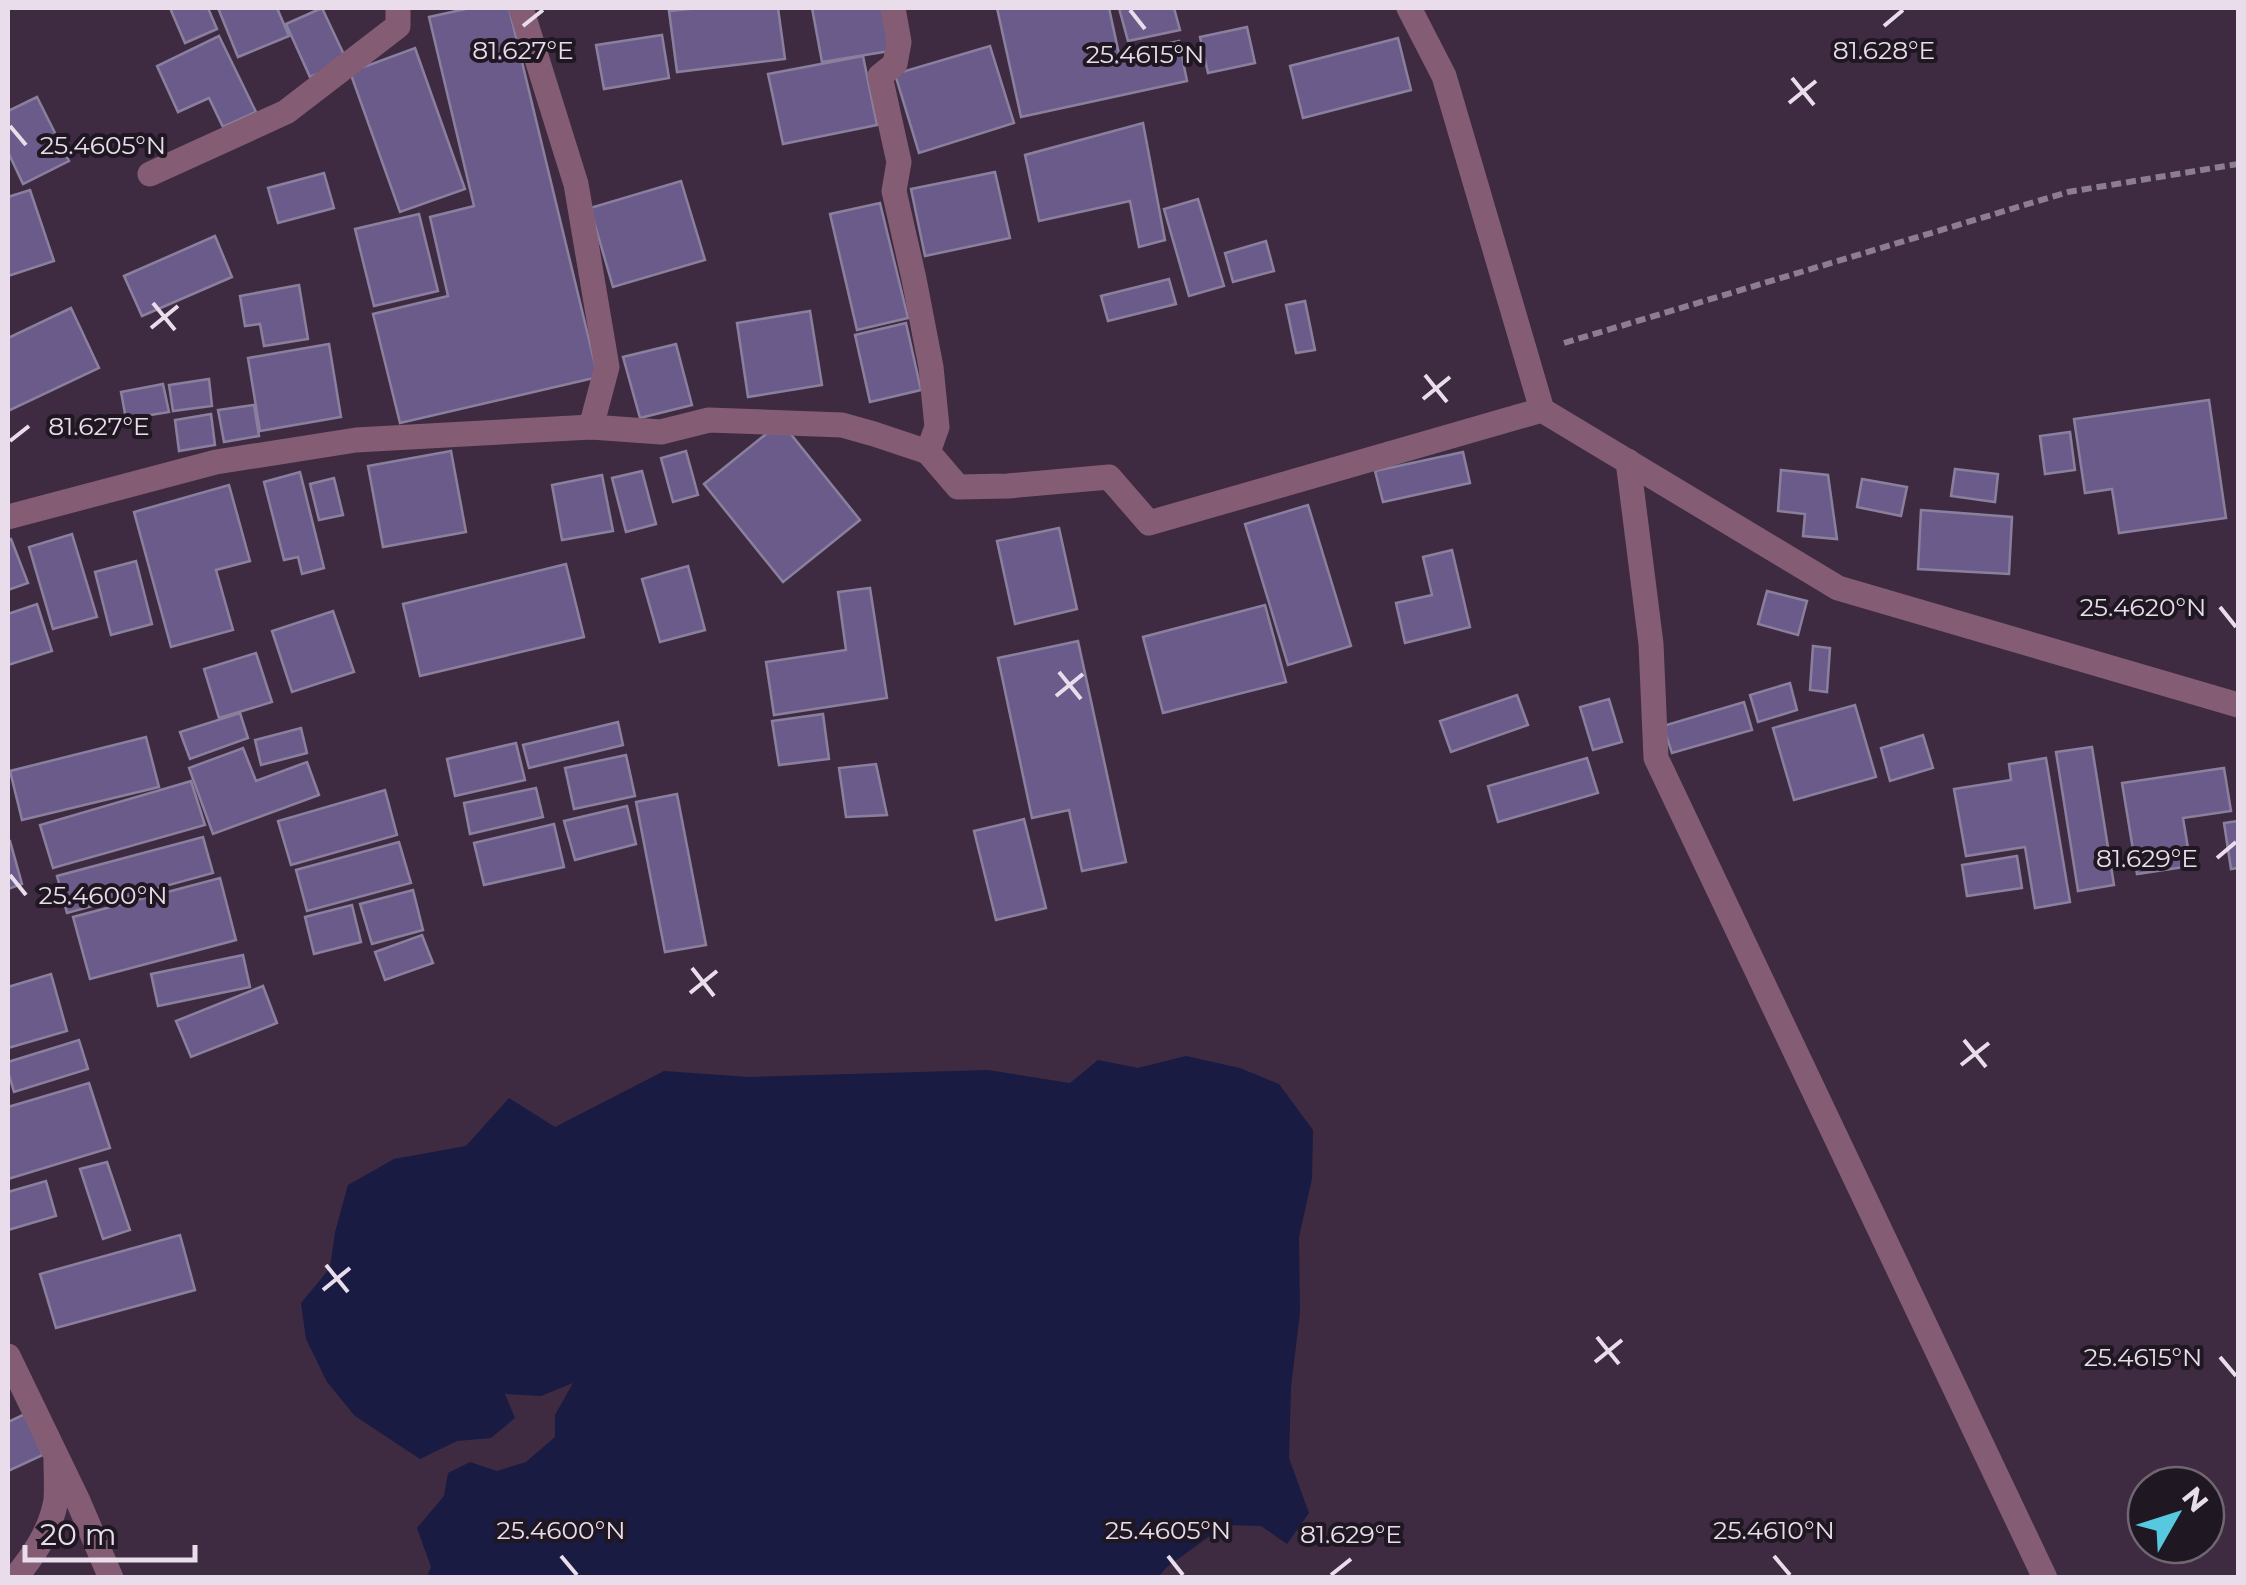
<svg xmlns="http://www.w3.org/2000/svg" width="2246" height="1585" font-family="Montserrat,sans-serif">
  <style>
    .water { fill: #191b43 }
    .building { fill: #6b5b8a; stroke: #8a809e; stroke-width: 2.5 }
    .lines { fill: none; stroke-linecap: round; stroke-linejoin: round }
    .path { stroke: #8d7d90; stroke-width: 6; stroke-dasharray: 10 5; stroke-linecap: butt }
    .minor { stroke: #845d74; stroke-width: 25 }
    .ticks { fill: none; stroke: #e9ddeb; stroke-width: 4 }
    .ticks-label { font-size: 25px; text-anchor: middle; fill: #e9ddeb; stroke: #1f1721; stroke-width: 8; stroke-linejoin: round; paint-order: stroke }
  </style>
  <rect width="100%" height="100%" fill="#3e2b41"/>
  <polygon class="water" points="1186,1056 1240,1068 1279,1084 1313,1130 1312,1179 1299,1237 1300,1313 1291,1387 1289,1458 1309,1513 1287,1544 1261,1526 1225,1525 1167,1567 1157,1578 427,1577 431,1567 417,1528 444,1496 448,1473 470,1462 497,1471 526,1462 555,1437 555,1415 573,1383 541,1396 505,1394 515,1418 491,1438 457,1441 420,1459 355,1416 327,1382 306,1339 301,1303 330,1268 335,1232 348,1185 394,1159 466,1146 509,1098 555,1127 664,1071 749,1077 988,1070 1070,1083 1098,1060 1138,1068"/>
  <g class="building">
    <polygon points="170,8 208,8 217,29 185,43"/>
    <polygon points="218,8 277,8 289,36 238,57"/>
    <polygon points="322,8 347,61 310,77 286,24"/>
    <polygon points="470,8 509,8 598,377 400,423 373,314 448,296 430,217 474,206 429,17"/>
    <polygon points="699,8 778,8 785,59 677,72 669,11"/>
    <polygon points="812,8 882,8 890,51 822,62"/>
    <polygon points="997,8 1109,8 1119,54 1179,41 1187,81 1021,117"/>
    <polygon points="1119,8 1174,8 1180,30 1128,41"/>
    <polygon points="1247,27 1255,63 1208,73 1200,37"/>
    <polygon points="662,35 669,78 604,89 596,45"/>
    <polygon points="219,36 256,112 223,127 209,98 178,112 157,66"/>
    <polygon points="1398,38 1411,90 1303,118 1290,66"/>
    <polygon points="990,46 1014,123 919,153 895,74"/>
    <polygon points="415,48 465,189 400,212 350,72"/>
    <polygon points="863,56 877,125 783,144 768,74"/>
    <polygon points="37,97 69,161 23,184 8,152 8,111"/>
    <polygon points="1143,123 1165,240 1139,247 1130,201 1039,221 1025,155"/>
    <polygon points="995,172 1010,238 925,256 911,189"/>
    <polygon points="324,173 334,208 278,223 268,188"/>
    <polygon points="681,181 705,260 613,287 590,208"/>
    <polygon points="30,190 54,261 8,276 8,197"/>
    <polygon points="1198,199 1224,286 1189,296 1164,209"/>
    <polygon points="880,203 908,318 857,330 830,214"/>
    <polygon points="419,214 438,291 374,306 355,229"/>
    <polygon points="215,236 232,277 142,316 124,276"/>
    <polygon points="1266,241 1274,271 1233,282 1225,253"/>
    <polygon points="1169,279 1176,304 1108,321 1101,296"/>
    <polygon points="299,285 308,339 264,346 260,324 245,326 240,296"/>
    <polygon points="1305,301 1315,350 1296,353 1286,305"/>
    <polygon points="71,308 99,368 8,411 8,338"/>
    <polygon points="810,311 822,385 748,397 737,323"/>
    <polygon points="906,323 921,390 870,402 855,335"/>
    <polygon points="329,344 341,417 260,431 248,358"/>
    <polygon points="676,344 692,405 640,418 623,357"/>
    <polygon points="209,379 212,406 173,411 169,385"/>
    <polygon points="163,384 169,412 126,419 121,392"/>
    <polygon points="2209,400 2226,518 2119,533 2112,489 2085,493 2074,419"/>
    <polygon points="254,405 259,436 224,442 218,410"/>
    <polygon points="211,414 215,445 179,451 175,420"/>
    <polygon points="781,422 860,520 783,582 704,484"/>
    <polygon points="2070,432 2075,470 2045,474 2040,436"/>
    <polygon points="451,451 466,532 383,547 368,466"/>
    <polygon points="686,451 698,495 673,502 661,458"/>
    <polygon points="1463,452 1470,483 1383,502 1375,471"/>
    <polygon points="1955,469 1998,474 1995,502 1951,496"/>
    <polygon points="1781,470 1828,475 1837,539 1803,536 1805,514 1778,511"/>
    <polygon points="642,471 656,524 626,532 612,478"/>
    <polygon points="300,472 324,568 302,574 298,557 284,560 264,482"/>
    <polygon points="602,475 613,531 562,540 552,485"/>
    <polygon points="334,478 343,515 319,520 310,484"/>
    <polygon points="1862,479 1907,487 1901,516 1857,507"/>
    <polygon points="229,485 250,561 216,570 233,630 171,647 134,512"/>
    <polygon points="1308,505 1351,646 1288,665 1245,524"/>
    <polygon points="1921,510 2012,517 2009,574 1918,569"/>
    <polygon points="1059,528 1077,609 1015,624 997,541"/>
    <polygon points="72,534 97,617 53,629 29,547"/>
    <polygon points="11,539 28,583 8,590 8,540"/>
    <polygon points="1452,550 1470,627 1405,643 1396,603 1432,595 1423,557"/>
    <polygon points="136,561 152,624 111,635 95,572"/>
    <polygon points="566,564 584,637 420,676 403,604"/>
    <polygon points="688,566 705,630 660,642 642,579"/>
    <polygon points="870,588 887,698 774,715 766,662 846,650 838,592"/>
    <polygon points="1767,591 1807,601 1798,635 1758,624"/>
    <polygon points="37,604 52,651 8,665 8,614"/>
    <polygon points="1265,605 1286,682 1163,713 1143,637"/>
    <polygon points="333,611 354,672 292,692 272,631"/>
    <polygon points="1078,641 1126,862 1082,871 1069,810 1032,818 998,658"/>
    <polygon points="1813,646 1830,648 1827,692 1810,690"/>
    <polygon points="256,653 272,702 219,718 204,669"/>
    <polygon points="1790,683 1797,710 1758,722 1750,695"/>
    <polygon points="1517,695 1528,725 1451,752 1440,721"/>
    <polygon points="1609,699 1622,742 1593,750 1580,707"/>
    <polygon points="1744,702 1752,730 1672,753 1663,726"/>
    <polygon points="1855,705 1876,777 1794,800 1773,728"/>
    <polygon points="240,713 248,738 190,759 180,732"/>
    <polygon points="823,714 829,759 779,765 772,721"/>
    <polygon points="618,722 623,745 529,768 523,745"/>
    <polygon points="301,728 307,753 261,765 255,740"/>
    <polygon points="1923,735 1933,768 1890,781 1881,748"/>
    <polygon points="146,737 159,787 22,820 10,771"/>
    <polygon points="516,743 525,780 455,796 447,759"/>
    <polygon points="2092,747 2114,885 2078,891 2056,752"/>
    <polygon points="243,748 256,781 307,762 319,795 213,834 189,768"/>
    <polygon points="626,755 635,796 574,809 565,768"/>
    <polygon points="1587,758 1598,793 1498,822 1488,786"/>
    <polygon points="2046,758 2070,902 2035,908 2025,847 1966,856 1954,789 2011,780 2009,764"/>
    <polygon points="876,764 887,815 846,817 839,768"/>
    <polygon points="2224,768 2231,811 2183,818 2191,866 2137,874 2122,783"/>
    <polygon points="191,781 205,825 53,868 40,825"/>
    <polygon points="536,788 543,817 470,834 464,803"/>
    <polygon points="385,790 397,835 291,865 278,821"/>
    <polygon points="677,794 706,945 665,952 636,802"/>
    <polygon points="627,806 636,844 575,860 564,821"/>
    <polygon points="1024,819 1046,908 996,920 974,831"/>
    <polygon points="2238,821 2238,868 2231,869 2224,823"/>
    <polygon points="554,824 564,867 484,885 474,843"/>
    <polygon points="203,837 213,873 67,913 57,876"/>
    <polygon points="8,841 10,841 22,884 8,889"/>
    <polygon points="399,842 411,883 307,911 296,870"/>
    <polygon points="2017,856 2022,888 1967,896 1962,865"/>
    <polygon points="220,878 236,940 90,979 73,917"/>
    <polygon points="413,890 423,930 372,944 360,904"/>
    <polygon points="352,905 361,942 314,954 305,917"/>
    <polygon points="422,935 433,963 385,980 375,952"/>
    <polygon points="243,955 250,987 158,1006 151,974"/>
    <polygon points="51,974 67,1031 8,1048 8,987"/>
    <polygon points="263,986 277,1023 191,1057 176,1021"/>
    <polygon points="79,1040 88,1069 14,1092 8,1071 8,1062"/>
    <polygon points="89,1083 110,1148 8,1179 8,1107"/>
    <polygon points="107,1162 130,1230 103,1239 80,1169"/>
    <polygon points="46,1181 56,1216 8,1230 8,1192"/>
    <polygon points="180,1235 195,1290 56,1328 40,1274"/>
    <polygon points="25,1414 43,1455 8,1471 8,1422"/>
  </g>
  <g class="lines">
    <polyline class="path" points="1564,343 2068,192 2238,164"/>
    <g class="minor">
      <polyline points="521,8 576,184 607,367 591,427"/>
      <polyline points="1409,8 1444,76 1542,410 1838,588 2238,705"/>
      <polyline points="150,174 286,112 398,26 398,8"/>
      <polyline points="928,452 958,487 1008,486 1109,477 1149,523 1542,410"/>
      <polyline points="1628,461 1651,644 1656,758 2045,1578"/>
      <polyline points="8,517 216,462 356,440 591,427 661,432 709,420 842,425 874,434 928,452 937,427 931,367 914,279 894,191 899,162 880,76 895,64 899,42 893,8"/>
      <polyline points="8,1356 78,1501 111,1578"/>
      <path d="M15 1578C34 1555 51 1530 56 1500 57 1487 56 1473 56 1460"/>
    </g>
  </g>
  <path class="ticks" d="M1130 10 1145 29M523 26 543 10M1884 26 1903 10M1792 78 1814 105M1789 103 1816 81M10 126 26 145M153 303 175 330M151 328 178 306M1425 375 1447 402M1423 399 1450 377M10 441 29 426M2220 607 2236 627M1059 672 1081 699M1056 696 1083 674M2217 858 2236 842M10 875 26 895M692 968 714 996M690 993 717 971M1964 1040 1986 1067M1961 1065 1989 1043M326 1265 348 1292M323 1290 350 1268M1597 1337 1619 1364M2220 1357 2236 1376M1595 1362 1622 1340M561 1556 577 1575M1168 1556 1183 1575M1774 1556 1790 1575M1331 1575 1351 1559"/>
  <g class="ticks-label">
    <text x="523" y="59">81.627°E</text>
    <text x="1884" y="59">81.628°E</text>
    <text x="1145" y="63">25.4615°N</text>
    <text x="103" y="154">25.4605°N</text>
    <text x="99" y="435">81.627°E</text>
    <text x="2143" y="616">25.4620°N</text>
    <text x="2147" y="867">81.629°E</text>
    <text x="103" y="904">25.4600°N</text>
    <text x="2143" y="1366">25.4615°N</text>
    <text x="561" y="1539">25.4600°N</text>
    <text x="1168" y="1539">25.4605°N</text>
    <text x="1774" y="1539">25.4610°N</text>
    <text x="1351" y="1543">81.629°E</text>
  </g>
  <rect width="2246" height="1585" fill="none" stroke="#e9ddeb" stroke-width="20"/>
  <g transform="translate(2176 1515) rotate(51)"><circle r="48" fill="#1f1721" stroke="#706672" stroke-width="2.5"/>
  <path d="M0-8L18 38L0 25L-18 38Z" fill="#56c9e0"/>
  <text y="-15" font-size="28" font-weight="bold" text-anchor="middle" fill="#e9ddeb">N</text>
  </g>
  <path d="M25 1545v15h170v-15" fill="none" stroke="#e9ddeb" stroke-width="5"/>
  <text x="40" y="1545" font-size="30" fill="#e9ddeb" stroke="#1f1721" stroke-width="8" paint-order="stroke">20 m</text>
</svg>
